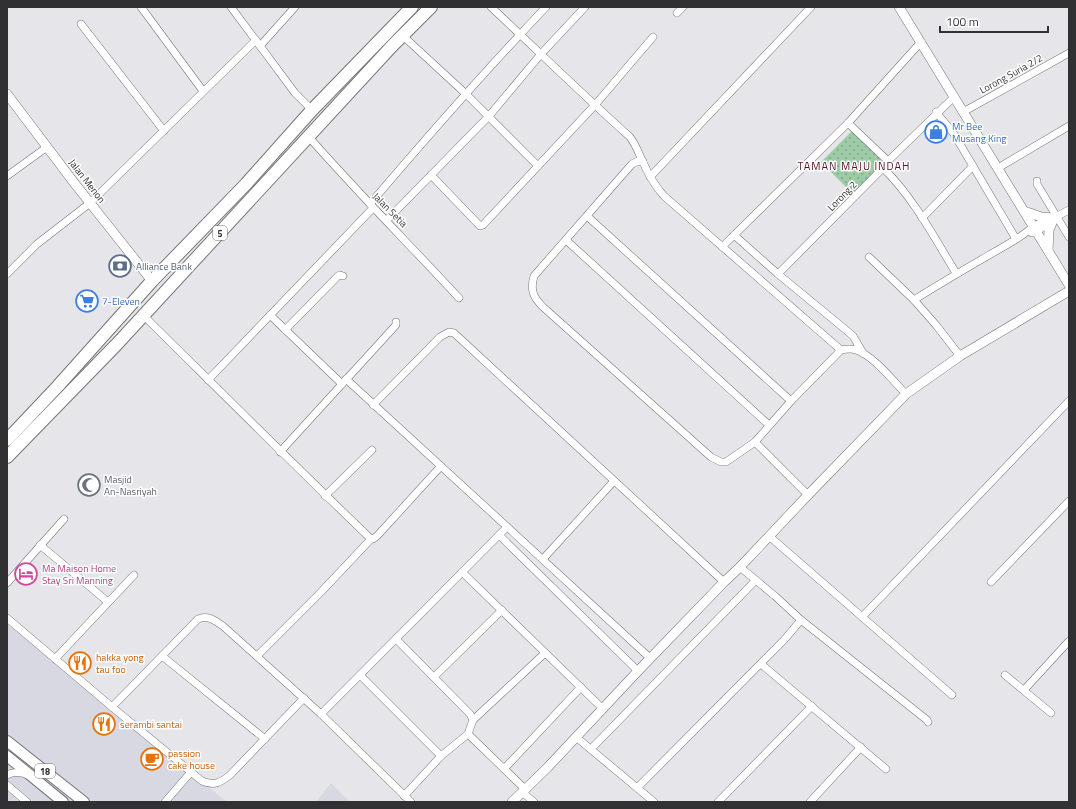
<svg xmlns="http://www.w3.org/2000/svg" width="1076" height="809" font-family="'Titillium Web',sans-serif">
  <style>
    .built { fill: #d7d8e2 }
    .grass { fill: url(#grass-dots) }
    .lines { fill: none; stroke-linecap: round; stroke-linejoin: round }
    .street-casing { stroke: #757578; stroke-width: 8 }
    .secondary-casing { stroke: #757578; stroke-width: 10 }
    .primary-casing { stroke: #757578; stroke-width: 12 }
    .highway-casing { stroke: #757578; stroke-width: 14 }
    .street { stroke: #fff; stroke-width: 7 }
    .secondary { stroke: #fff; stroke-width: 9 }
    .primary { stroke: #fff; stroke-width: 10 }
    .highway { stroke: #fff; stroke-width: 12 }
    .labels { text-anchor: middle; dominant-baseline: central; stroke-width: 3; stroke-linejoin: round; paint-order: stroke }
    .shield { fill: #fff; stroke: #6f6f70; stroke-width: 1 }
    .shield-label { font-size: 9px; font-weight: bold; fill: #313133 }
    .street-label { font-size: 10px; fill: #313133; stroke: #fff }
    .shop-label { font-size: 10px; fill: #366cbe; stroke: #fff; text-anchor: start }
    .service-label { font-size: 10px; fill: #4e5e75; stroke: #fff; text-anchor: start }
    .worship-label { font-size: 10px; fill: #5b616d; stroke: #fff; text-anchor: start }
    .hotel-label { font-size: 10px; fill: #b23c85; stroke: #fff; text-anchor: start }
    .food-label { font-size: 10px; fill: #c56008; stroke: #fff; text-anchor: start }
    .neighbourhood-label { font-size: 11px; letter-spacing: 1px; fill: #591424; stroke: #fff }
  </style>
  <defs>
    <pattern id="grass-dots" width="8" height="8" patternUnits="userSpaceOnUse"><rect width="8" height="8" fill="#9ccba6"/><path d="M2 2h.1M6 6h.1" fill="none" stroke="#80a588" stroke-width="1.8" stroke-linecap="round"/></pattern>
  </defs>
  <rect width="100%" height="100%" fill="#e6e6ea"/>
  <g class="built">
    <polygon points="7,624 227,802 7,802"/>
    <polygon points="331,783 350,802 316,802"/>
  </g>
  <polygon class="grass" points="852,131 884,163 853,194 821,162"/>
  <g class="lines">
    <g class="street-casing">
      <g id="street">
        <polyline points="141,7 203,91"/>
        <polyline points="231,7 295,93 312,110"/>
        <path d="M491 7C537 50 583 95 630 137 636 145 638 152 642 160 648 174 654 185 664 196L841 350"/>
        <polyline points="677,13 683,7"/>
        <polyline points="81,24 164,131"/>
        <polyline points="402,35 466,94 538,166"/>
        <polyline points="260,46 295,7"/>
        <polyline points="936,112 954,134 1016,239"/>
        <polyline points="963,112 1069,53"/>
        <polyline points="848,123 888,161"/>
        <path d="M308 136C357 192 409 244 459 298"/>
        <path d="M643 162 638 161 632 164 534 276C530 290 533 297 543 307L711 457 721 462H726L755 442 791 401 841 350C846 349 851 348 856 350 874 356 893 381 906 394"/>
        <path d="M883 168C913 197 934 237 956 273"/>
        <polyline points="998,168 1069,126"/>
        <polyline points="431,175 480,226 483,225 595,105 653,37"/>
        <polyline points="7,176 47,147"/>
        <polyline points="650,177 811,7"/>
        <polyline points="1037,181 1037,184 1069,237"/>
        <path d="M370 204C427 137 485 71 546 7"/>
        <polyline points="587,216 791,401"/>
        <polyline points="922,218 973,166"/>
        <polyline points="387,220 489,116 541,54 585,7"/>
        <path d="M1032 233C1041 231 1044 225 1051 220 1057 216 1063 213 1069 210"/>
        <polyline points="734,235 778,274 801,293 846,330 853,336 863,353"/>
        <polyline points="566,240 769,425"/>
        <polyline points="722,247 848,123 921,42"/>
        <polyline points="869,257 914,300 936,325 960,356"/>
        <polyline points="7,274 37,244 90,203 256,40"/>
        <polyline points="778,274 883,168 888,161 954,97"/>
        <path d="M914 300C947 279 981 260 1015 240 1027 233 1036 222 1050 220"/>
        <path d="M143 315C219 390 294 465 371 539"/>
        <polyline points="270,315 342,384"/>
        <polyline points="285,330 338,276 340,275 343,276"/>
        <polyline points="346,379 650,658"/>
        <polyline points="208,380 373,208"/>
        <polyline points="373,405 440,337 449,332 454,333 724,582"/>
        <polyline points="755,442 808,495"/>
        <polyline points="280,452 396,325 396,322"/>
        <polyline points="325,496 372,450"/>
        <polyline points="499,535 638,671"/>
        <polyline points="769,536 952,695"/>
        <polyline points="40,545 108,602"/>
        <polyline points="543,559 614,481"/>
        <polyline points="740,567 775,596 801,620 927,720 928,722"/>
        <polyline points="462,572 602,708"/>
        <polyline points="991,582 1069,501"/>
        <polyline points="7,583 64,519"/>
        <polyline points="862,617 1069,401"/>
        <path d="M7 618 112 707 202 781C214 786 220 783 230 775L304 698"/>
        <polyline points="396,639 470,714 473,720"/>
        <polyline points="162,656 265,739"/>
        <polyline points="257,656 321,592 371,539 373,539 377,536 441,466"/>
        <polyline points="55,659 134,575"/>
        <polyline points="761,664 886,769"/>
        <polyline points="360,675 441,756"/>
        <polyline points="1005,675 1051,713"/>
        <polyline points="434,677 502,610"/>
        <polyline points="1024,690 1069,641"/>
        <path d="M112 707 198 619C208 615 214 620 223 626L321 714 411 802"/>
        <polyline points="321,714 507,527"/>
        <polyline points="468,734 526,790"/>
        <polyline points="576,737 654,802"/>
        <polyline points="591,749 756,580"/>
        <polyline points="504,769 581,687"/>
        <path d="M7 775C14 771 21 772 28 775"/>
        <polyline points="7,785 27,802"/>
        <polyline points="637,788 784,640 801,620"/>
        <polyline points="523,793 534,802"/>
        <polyline points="404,796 441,756 468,734 473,720 545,653"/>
        <polyline points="165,802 191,772"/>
        <polyline points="718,802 812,706"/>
        <polyline points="810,802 861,747"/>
      </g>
    </g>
    <g class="secondary-casing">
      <g id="secondary">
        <polyline points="899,7 1069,285"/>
        <polyline points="7,94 75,184 152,281"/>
        <polyline points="1024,211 1041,217 1054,218 1049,230 1048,250"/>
        <polyline points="512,802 548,767 638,671 724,582 740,567 808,495 906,394 960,356 1069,291"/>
      </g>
    </g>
    <g class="primary-casing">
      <g id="primary">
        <polyline points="7,741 84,802"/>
        <polyline points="7,756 63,802"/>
      </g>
    </g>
    <g class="highway-casing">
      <g id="highway">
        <polyline points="7,440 58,386 152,281 246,184 312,110 412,7"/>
        <polyline points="7,457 117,344 392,46 431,7"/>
      </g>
    </g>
    <use href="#street" class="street"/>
    <use href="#secondary" class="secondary"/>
    <use href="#primary" class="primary"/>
    <use href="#highway" class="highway"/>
  </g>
  <defs>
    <g id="shop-ring" transform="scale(1.15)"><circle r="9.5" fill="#fff" stroke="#3f7fe0" stroke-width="1.5"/><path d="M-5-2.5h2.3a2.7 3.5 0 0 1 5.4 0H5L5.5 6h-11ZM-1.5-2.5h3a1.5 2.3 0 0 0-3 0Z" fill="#3f7fe0"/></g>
    <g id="bank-ring" transform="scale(1.15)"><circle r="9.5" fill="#fff" stroke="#5c6f8a" stroke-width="1.5"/><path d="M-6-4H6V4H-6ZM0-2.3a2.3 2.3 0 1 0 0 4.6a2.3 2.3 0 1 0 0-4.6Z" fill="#5c6f8a"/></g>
    <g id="supermarket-ring" transform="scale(1.15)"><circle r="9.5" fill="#fff" stroke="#3f7fe0" stroke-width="1.5"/><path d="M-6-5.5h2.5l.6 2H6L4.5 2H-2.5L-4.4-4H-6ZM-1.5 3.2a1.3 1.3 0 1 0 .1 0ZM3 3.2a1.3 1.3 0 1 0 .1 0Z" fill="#3f7fe0"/></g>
    <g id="mosque-ring" transform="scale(1.15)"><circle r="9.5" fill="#fff" stroke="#6b7280" stroke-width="1.5"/><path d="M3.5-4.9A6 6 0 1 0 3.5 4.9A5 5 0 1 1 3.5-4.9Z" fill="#6b7280"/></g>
    <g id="hotel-ring" transform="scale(1.15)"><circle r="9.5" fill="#fff" stroke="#d1479c" stroke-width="1.5"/><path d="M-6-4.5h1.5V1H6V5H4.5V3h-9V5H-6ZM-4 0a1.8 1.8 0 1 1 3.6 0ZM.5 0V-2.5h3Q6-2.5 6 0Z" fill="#d1479c"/></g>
    <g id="restaurant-ring" transform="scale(1.15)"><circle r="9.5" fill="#fff" stroke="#e8710a" stroke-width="1.5"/><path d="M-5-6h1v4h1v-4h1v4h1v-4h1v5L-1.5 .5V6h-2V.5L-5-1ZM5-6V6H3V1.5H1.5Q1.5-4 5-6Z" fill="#e8710a"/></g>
    <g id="cafe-ring" transform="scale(1.15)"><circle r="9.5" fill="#fff" stroke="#e8710a" stroke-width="1.5"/><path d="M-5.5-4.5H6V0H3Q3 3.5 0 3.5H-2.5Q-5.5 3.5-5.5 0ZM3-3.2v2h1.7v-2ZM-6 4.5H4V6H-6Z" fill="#e8710a"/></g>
  </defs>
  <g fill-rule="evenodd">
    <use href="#shop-ring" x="936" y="132"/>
    <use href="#bank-ring" x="120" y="266"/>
    <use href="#supermarket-ring" x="87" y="301"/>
    <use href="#mosque-ring" x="89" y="485"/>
    <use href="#hotel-ring" x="26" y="574"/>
    <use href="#restaurant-ring" x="80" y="663"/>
    <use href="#restaurant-ring" x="104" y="724"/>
    <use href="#cafe-ring" x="152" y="759"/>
  </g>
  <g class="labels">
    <g class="shield">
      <rect x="213" y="226" width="14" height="14" rx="3"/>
      <rect x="35" y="764" width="20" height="14" rx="3"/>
    </g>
    <g class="shield-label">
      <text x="220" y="233">5</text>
      <text x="45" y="771">18</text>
    </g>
    <g class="street-label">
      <text transform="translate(1011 74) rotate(-29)">Lorong Suria 2/2</text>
      <text transform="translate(87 181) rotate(52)">Jalan Menon</text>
      <text transform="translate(842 196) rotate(-46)">Lorong 2</text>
      <text transform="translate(390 210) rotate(45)">Jalan Setia</text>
    </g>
    <g class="shop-label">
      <text x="952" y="126">Mr Bee<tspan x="952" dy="12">Musang King</tspan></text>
      <text x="102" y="301">7-Eleven</text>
    </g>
    <g class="service-label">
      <text x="136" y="266">Alliance Bank</text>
    </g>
    <g class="worship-label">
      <text x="104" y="479">Masjid<tspan x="104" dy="12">An-Nasriyah</tspan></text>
    </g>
    <g class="hotel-label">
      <text x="42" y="568">Ma Maison Home<tspan x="42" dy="12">Stay Sri Manning</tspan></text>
    </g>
    <g class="food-label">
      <text x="96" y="657">hakka yong<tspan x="96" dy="12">tau foo</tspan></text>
      <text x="120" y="724">serambi santai</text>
      <text x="168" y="753">passion<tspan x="168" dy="12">cake house</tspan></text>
    </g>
    <g class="neighbourhood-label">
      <text x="854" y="166">TAMAN MAJU INDAH</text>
    </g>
  </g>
  <rect width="1076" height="809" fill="none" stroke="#313133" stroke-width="16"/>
  <path d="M940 26v6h108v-6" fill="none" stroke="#313133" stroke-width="2"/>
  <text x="946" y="26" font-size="12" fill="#313133" stroke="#ffffff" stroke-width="3" paint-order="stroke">100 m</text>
</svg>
